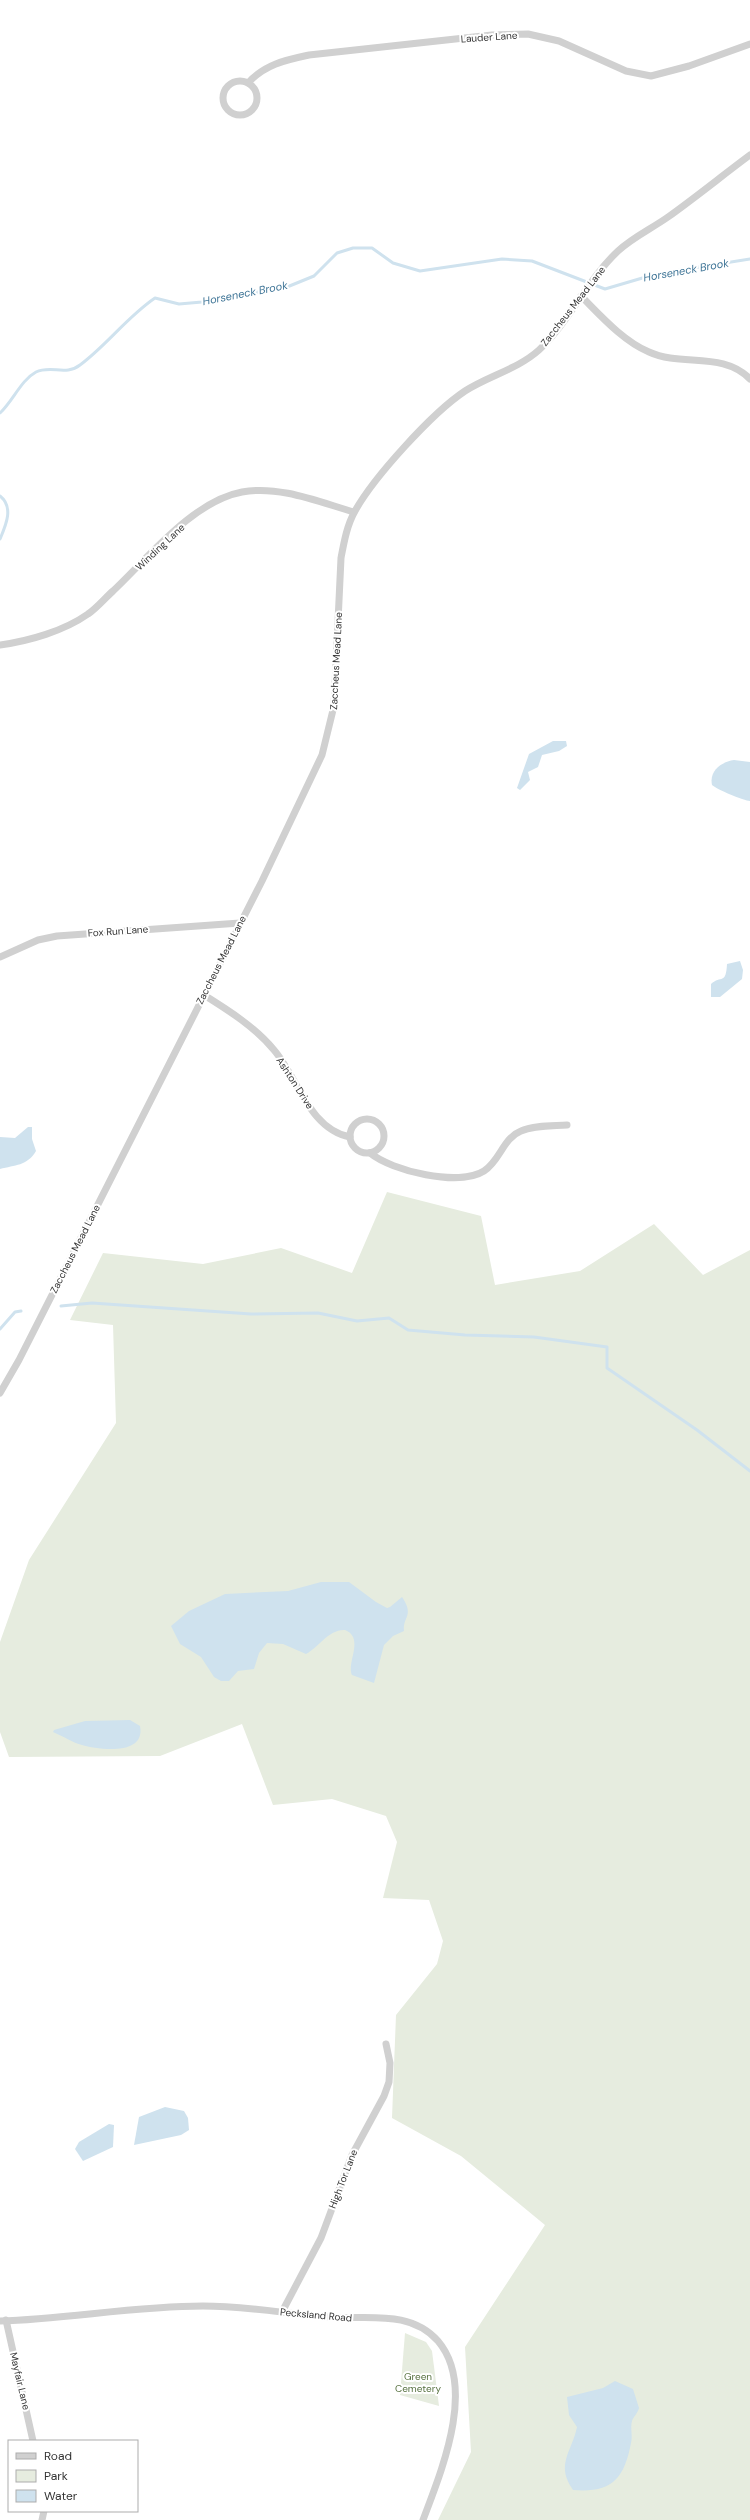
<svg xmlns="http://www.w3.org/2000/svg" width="750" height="2520" font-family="'DM Sans',sans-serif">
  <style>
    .green { fill: #e6ecdf }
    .water { fill: #cfe2ee }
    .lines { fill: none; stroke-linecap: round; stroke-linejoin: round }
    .stream { stroke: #cfe2ee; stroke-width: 3 }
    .street { stroke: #d0d0d0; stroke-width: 7 }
    .labels { text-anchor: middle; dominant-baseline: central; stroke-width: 4; stroke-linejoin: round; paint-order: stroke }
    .street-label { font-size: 10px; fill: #333; stroke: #fff }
    .park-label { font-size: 10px; fill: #56703f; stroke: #fff }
    .water-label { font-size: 11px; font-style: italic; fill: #3f7597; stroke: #fff }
  </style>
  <rect width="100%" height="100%" fill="#fff"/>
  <g class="green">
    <polygon points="387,1192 481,1216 495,1285 580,1271 654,1224 703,1275 750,1250 750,2520 438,2520 471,2452 465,2347 545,2225 461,2156 392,2118 396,2015 437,1964 443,1941 429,1900 383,1898 397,1842 386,1816 332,1799 273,1805 242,1724 160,1756 9,1757 0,1732 0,1642 29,1560 116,1423 113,1325 70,1320 103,1253 203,1264 281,1248 352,1273"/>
    <polygon points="405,2333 426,2342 432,2351 439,2406 400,2395"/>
  </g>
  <g class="water">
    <polygon points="553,741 566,741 567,746 559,751 542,755 538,767 528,772 530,780 520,790 517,788 529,754"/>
    <path d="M734 760 750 762V801C744 801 716 789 712 785 709 771 721 762 734 760Z"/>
    <path d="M740 961 743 970 742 979 720 997H711V984C721 975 726 985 727 964Z"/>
    <path d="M28 1127H32V1139L36 1151C27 1166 15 1165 0 1169V1137L15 1138Z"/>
    <path d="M321 1582H349L376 1602 387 1608 390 1607 402 1597C415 1616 402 1617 404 1631L393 1636 384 1645 374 1683 352 1675C346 1663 365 1638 345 1630 329 1629 319 1647 306 1654L283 1644 267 1643 259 1653 254 1669 238 1671 229 1681H221L214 1677 201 1657 180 1644 171 1626 189 1611 225 1594 288 1591Z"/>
    <path d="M130 1720 140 1726C146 1756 99 1750 82 1745 73 1743 63 1736 53 1732L54 1730 85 1721Z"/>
    <polygon points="165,2107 184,2111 188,2118 189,2130 181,2135 134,2145 139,2117"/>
    <polygon points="109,2124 114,2125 113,2147 83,2161 75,2149 79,2142"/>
    <path d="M615 2381 633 2389 639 2408C638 2413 633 2417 632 2421 630 2428 633 2436 631 2443 624 2480 611 2493 573 2490 555 2464 572 2452 577 2427L569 2415 567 2397 603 2388Z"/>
  </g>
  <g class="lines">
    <g class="stream">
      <path d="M0 413C13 401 21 380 36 372 51 365 66 376 80 365 107 345 127 317 155 298L179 304 202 302 287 287 314 276 337 253 353 248H372L393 263 420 271 502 259 532 261 605 289 656 274 750 259"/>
      <path d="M0 496C14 507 6 525 0 539"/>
      <polyline points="61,1306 92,1303 251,1314 318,1313 357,1321 389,1318 408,1330 465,1335 534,1337 607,1347 607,1368 697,1430 750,1471"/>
      <polyline points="0,1329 15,1312 21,1311"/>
    </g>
    <g class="street">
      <circle cx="240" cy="98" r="17"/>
      <path d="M248 83C265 64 286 60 309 55L492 35 528 34 559 41 626 71 651 76 689 66 750 44"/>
      <path d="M581 296C601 316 623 341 649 352 682 367 723 351 750 379"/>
      <path d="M0 645C29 641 64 631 88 614 97 608 105 598 113 591 148 558 193 501 242 492 279 485 319 502 354 512"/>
      <polyline points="0,957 38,940 57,936 240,923"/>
      <path d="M204 995C228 1010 255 1027 274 1050 298 1078 309 1129 350 1137"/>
      <circle cx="367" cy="1136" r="17"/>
      <path d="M370 1153C392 1171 459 1187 484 1171 500 1161 503 1138 521 1131 535 1125 552 1126 567 1125"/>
      <path d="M0 1393 19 1360 262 881 322 755 334 706 341 558C344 542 347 525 355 511 374 477 432 413 465 391 488 376 518 369 539 350 570 321 587 280 618 251 633 237 651 229 668 217 696 197 723 175 750 155"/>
      <polyline points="282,2312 321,2238 352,2155 384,2096 389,2082 390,2063 386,2044"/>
      <polyline points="6,2320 33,2441"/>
      <path d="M0 2321C67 2319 135 2306 203 2306 246 2306 288 2314 330 2317 367 2320 410 2309 438 2341 477 2387 441 2472 423 2520"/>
      <polyline points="42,2520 44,2511"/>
    </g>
  </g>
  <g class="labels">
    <g class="street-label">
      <text transform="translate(489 37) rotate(-4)">Lauder Lane</text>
      <text transform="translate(573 306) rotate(-52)">Zaccheus Mead Lane</text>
      <text transform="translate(160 547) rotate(-43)">Winding Lane</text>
      <text transform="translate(336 661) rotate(-87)">Zaccheus Mead Lane</text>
      <text transform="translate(118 931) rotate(-4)">Fox Run Lane</text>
      <text transform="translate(221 960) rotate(-63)">Zaccheus Mead Lane</text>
      <text transform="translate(295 1083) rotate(57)">Ashton Drive</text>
      <text transform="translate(75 1249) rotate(-63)">Zaccheus Mead Lane</text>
      <text transform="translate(343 2179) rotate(-69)">High Tor Lane</text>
      <text transform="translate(316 2315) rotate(5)">Pecksland Road</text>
      <text transform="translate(20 2381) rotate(77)">Mayfair Lane</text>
    </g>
    <g class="park-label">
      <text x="418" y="2376">Green<tspan x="418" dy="12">Cemetery</tspan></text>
    </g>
    <g class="water-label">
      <text transform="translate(686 270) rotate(-10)">Horseneck Brook</text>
      <text transform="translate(245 293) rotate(-11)">Horseneck Brook</text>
    </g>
  </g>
  <rect x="8" y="2440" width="130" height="72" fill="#ffffff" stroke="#adadad"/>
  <rect x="16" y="2453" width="20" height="6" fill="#d0d0d0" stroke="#adadad"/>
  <text x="44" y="2460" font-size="12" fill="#333333">Road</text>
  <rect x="16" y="2470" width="20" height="12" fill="#e6ecdf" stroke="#adadad"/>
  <text x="44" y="2480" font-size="12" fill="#333333">Park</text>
  <rect x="16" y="2490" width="20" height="12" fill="#cfe2ee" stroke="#adadad"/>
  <text x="44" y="2500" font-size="12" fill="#333333">Water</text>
</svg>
